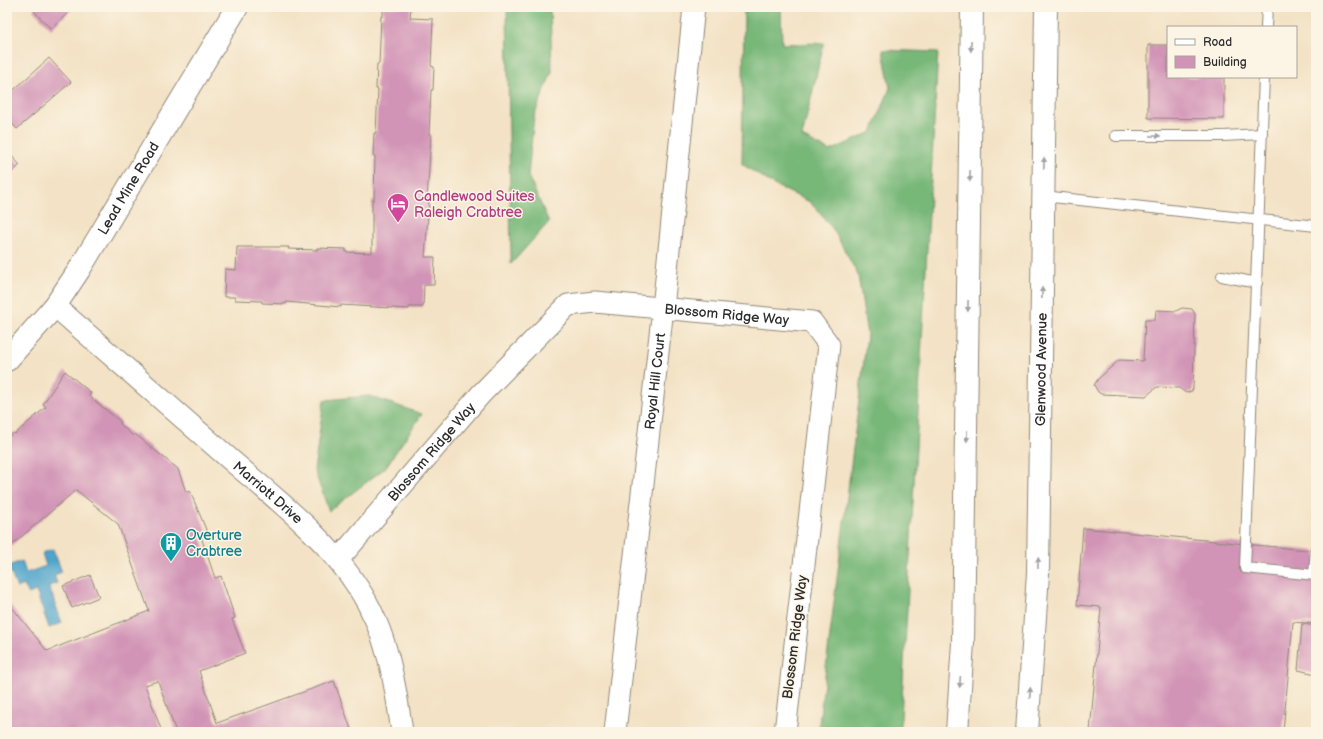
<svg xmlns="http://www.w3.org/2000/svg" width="1323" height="739" font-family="'Balsamiq Sans',sans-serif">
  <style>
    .forest { fill: #77b778; stroke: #517152 }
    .water { fill: #50a5cc; stroke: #3e687c }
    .building { fill: #d193b6 }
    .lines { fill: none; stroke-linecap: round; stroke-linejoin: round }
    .service-casing { stroke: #8f8678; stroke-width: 12 }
    .minor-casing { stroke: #8f8678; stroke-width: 23 }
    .secondary-casing { stroke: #8f8678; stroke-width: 24 }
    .trunk-casing { stroke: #8f8678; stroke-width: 24 }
    .service { stroke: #fff; stroke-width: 10 }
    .minor { stroke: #fff; stroke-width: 21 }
    .secondary { stroke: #fff; stroke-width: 22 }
    .trunk { stroke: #fff; stroke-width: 22 }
    .oneway { fill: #a0a0a0 }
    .labels { text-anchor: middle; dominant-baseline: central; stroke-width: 3; stroke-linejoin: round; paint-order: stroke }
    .street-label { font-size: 14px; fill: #2b2b2b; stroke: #fcf5e5 }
    .hotel-label { font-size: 14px; fill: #b23c85; stroke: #fcf5e5; text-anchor: start }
    .culture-label { font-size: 14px; fill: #0d838f; stroke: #fcf5e5; text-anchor: start }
  </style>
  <rect width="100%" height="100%" fill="#fcf5e5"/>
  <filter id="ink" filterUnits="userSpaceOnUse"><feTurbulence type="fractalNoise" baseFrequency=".025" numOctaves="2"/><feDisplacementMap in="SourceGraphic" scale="8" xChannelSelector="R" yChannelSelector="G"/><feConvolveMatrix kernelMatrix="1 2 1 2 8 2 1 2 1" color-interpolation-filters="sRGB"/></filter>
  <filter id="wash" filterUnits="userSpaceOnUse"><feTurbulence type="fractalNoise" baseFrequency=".012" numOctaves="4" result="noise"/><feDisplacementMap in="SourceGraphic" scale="16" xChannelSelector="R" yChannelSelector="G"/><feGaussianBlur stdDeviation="0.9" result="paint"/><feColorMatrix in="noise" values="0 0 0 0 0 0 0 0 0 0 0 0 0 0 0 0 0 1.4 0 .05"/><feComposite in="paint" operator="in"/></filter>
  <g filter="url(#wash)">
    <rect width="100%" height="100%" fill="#f3e2c5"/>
    <g class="forest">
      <polygon points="507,7 550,7 552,72 534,116 528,176 549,222 511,264"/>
      <polygon points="744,7 781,7 782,44 824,43 802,137 830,151 872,132 890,88 883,50 938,52 901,718 899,732 818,732 867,335 858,275 833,229 810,202 774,185 742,164"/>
      <polygon points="369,396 422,414 385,468 329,511 314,470 324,400"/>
    </g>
    <polygon class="water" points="53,549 62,572 54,575 57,583 49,586 62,623 49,628 36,591 28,594 24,585 17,588 8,566 22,561 26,573 46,566 42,553"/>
    <g id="blocks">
      <g class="building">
        <polygon points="36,7 74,7 51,29 33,10"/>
        <polygon points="383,7 411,7 410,18 433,19 431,66 434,67 433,90 431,90 429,134 431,134 427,202 429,202 425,257 435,257 434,285 424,285 423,307 409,307 409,309 341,305 341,307 286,302 286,304 262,303 262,301 235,300 235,297 224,297 225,269 236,270 237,247 289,247 288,249 317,250 317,248 346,249 346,252 372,253 372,200 374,200 375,156 373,156 374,133 376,133 378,89 376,89 377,64 379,64 381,16 383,16"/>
        <polygon points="1148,45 1168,45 1168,77 1224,77 1224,119 1148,118"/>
        <polygon points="49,58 71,82 17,129 7,118 7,96"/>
        <polygon points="7,151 20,165 8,176 7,174"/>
        <polygon points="1182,308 1192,309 1195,314 1193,388 1192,391 1186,393 1179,388 1157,387 1146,396 1101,394 1098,392 1094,385 1098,379 1119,360 1143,361 1145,320 1155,320 1156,310 1176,311"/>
        <polygon points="65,371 91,393 89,396 121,422 120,424 133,436 135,434 178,469 186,492 190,491 207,532 200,534 215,578 221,576 235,618 232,619 245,653 199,671 217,723 334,681 352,732 176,732 158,681 145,685 162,732 7,732 7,601 47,651 149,611 118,524 76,490 7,549 7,438 13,433 15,434 46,407 43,404"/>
        <polygon points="1083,528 1316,551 1316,624 1293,622 1283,732 1090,732 1101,607 1077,605"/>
        <polygon points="90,575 99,597 72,608 63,586"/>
        <polygon points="1302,624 1316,626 1316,674 1298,670"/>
      </g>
    </g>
  </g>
  <g filter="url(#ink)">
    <use href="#blocks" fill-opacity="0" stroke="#8f8678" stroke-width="1"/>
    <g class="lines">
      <g class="service-casing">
        <g id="service">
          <polyline points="1266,27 1267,7"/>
          <polyline points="1264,77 1245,568 1316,575"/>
          <polyline points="1116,136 1223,136 1262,134"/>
          <polyline points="1043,196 1316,226"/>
          <polyline points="1222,276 1257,283"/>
          <polyline points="1314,575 1316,549"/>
        </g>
      </g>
      <g class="minor-casing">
        <g id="minor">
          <path id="s1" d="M55 306C114 358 173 409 232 461 277 500 327 538 359 589 387 632 395 682 402 732"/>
          <path id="s2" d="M338 560 481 394 568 305 595 302 812 322 829 345 785 732"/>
          <path id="s3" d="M615 732 663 308 694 7"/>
        </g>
      </g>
      <g class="secondary-casing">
        <g id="secondary">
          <path id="s4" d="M7 360 55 306 79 270 237 7"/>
        </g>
      </g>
      <g class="trunk-casing">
        <g id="trunk">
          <polyline points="957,732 963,643 972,7"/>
          <path id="s5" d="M1027 732 1038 574 1046 7"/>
        </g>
      </g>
      <use href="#service" class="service"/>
      <use href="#minor" class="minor"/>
      <use href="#secondary" class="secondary"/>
      <use href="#trunk" class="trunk"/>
    </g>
    <defs><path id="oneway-solid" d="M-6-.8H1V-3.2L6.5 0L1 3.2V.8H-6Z"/></defs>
    <g class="oneway">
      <use href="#oneway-solid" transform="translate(971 46) rotate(91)"/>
      <use href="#oneway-solid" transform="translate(1155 136)"/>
      <use href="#oneway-solid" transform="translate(1044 163) rotate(-89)"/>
      <use href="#oneway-solid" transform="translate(970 176) rotate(91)"/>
      <use href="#oneway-solid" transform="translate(1042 293) rotate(-89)"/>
      <use href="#oneway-solid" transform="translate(968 306) rotate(91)"/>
      <use href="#oneway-solid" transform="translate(967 436) rotate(91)"/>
      <use href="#oneway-solid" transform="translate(1038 563) rotate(-89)"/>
      <use href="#oneway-solid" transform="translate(960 682) rotate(94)"/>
      <use href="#oneway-solid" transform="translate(1030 693) rotate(-86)"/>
    </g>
  </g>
  <defs>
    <g id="hotel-pin" transform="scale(1.15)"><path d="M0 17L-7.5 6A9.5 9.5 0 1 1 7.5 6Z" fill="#d1479c" stroke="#fcf5e5"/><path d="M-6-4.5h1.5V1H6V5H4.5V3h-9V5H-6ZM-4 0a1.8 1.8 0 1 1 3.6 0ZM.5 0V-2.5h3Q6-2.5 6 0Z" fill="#fff"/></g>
    <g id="building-pin" transform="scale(1.15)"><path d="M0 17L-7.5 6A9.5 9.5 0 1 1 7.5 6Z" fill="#0f9aa8" stroke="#fcf5e5"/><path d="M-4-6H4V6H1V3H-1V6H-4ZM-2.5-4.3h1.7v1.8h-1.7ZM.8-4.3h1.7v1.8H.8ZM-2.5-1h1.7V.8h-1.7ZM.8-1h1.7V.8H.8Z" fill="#fff"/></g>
  </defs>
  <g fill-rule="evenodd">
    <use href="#hotel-pin" x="398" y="204"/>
    <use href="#building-pin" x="171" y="543"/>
  </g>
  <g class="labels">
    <g class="street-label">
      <text stroke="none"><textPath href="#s4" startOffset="211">Lead Mine Road</textPath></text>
      <text stroke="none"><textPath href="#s2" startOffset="503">Blossom Ridge Way</textPath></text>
      <text stroke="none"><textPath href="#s5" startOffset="363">Glenwood Avenue</textPath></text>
      <text stroke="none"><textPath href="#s3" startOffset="353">Royal Hill Court</textPath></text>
      <text stroke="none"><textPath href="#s2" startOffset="143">Blossom Ridge Way</textPath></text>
      <text stroke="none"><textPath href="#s1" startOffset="283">Marriott Drive</textPath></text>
      <text transform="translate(795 637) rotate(-83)">Blossom Ridge Way</text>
    </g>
    <g class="hotel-label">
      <text x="414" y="196">Candlewood Suites<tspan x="414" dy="16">Raleigh Crabtree</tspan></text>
    </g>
    <g class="culture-label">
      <text x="186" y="535">Overture<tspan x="186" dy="16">Crabtree</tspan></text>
    </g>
  </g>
  <rect width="1323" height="739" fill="none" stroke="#fcf5e5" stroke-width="24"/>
  <rect x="1167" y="26" width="130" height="52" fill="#fcf5e5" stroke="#a8a49b"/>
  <rect x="1175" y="39" width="20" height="6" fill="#ffffff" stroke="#a8a49b"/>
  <text x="1203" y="46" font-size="12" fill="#2b2b2b">Road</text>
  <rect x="1175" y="56" width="20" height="12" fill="#d193b6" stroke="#a8a49b"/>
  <text x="1203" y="66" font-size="12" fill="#2b2b2b">Building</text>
</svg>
